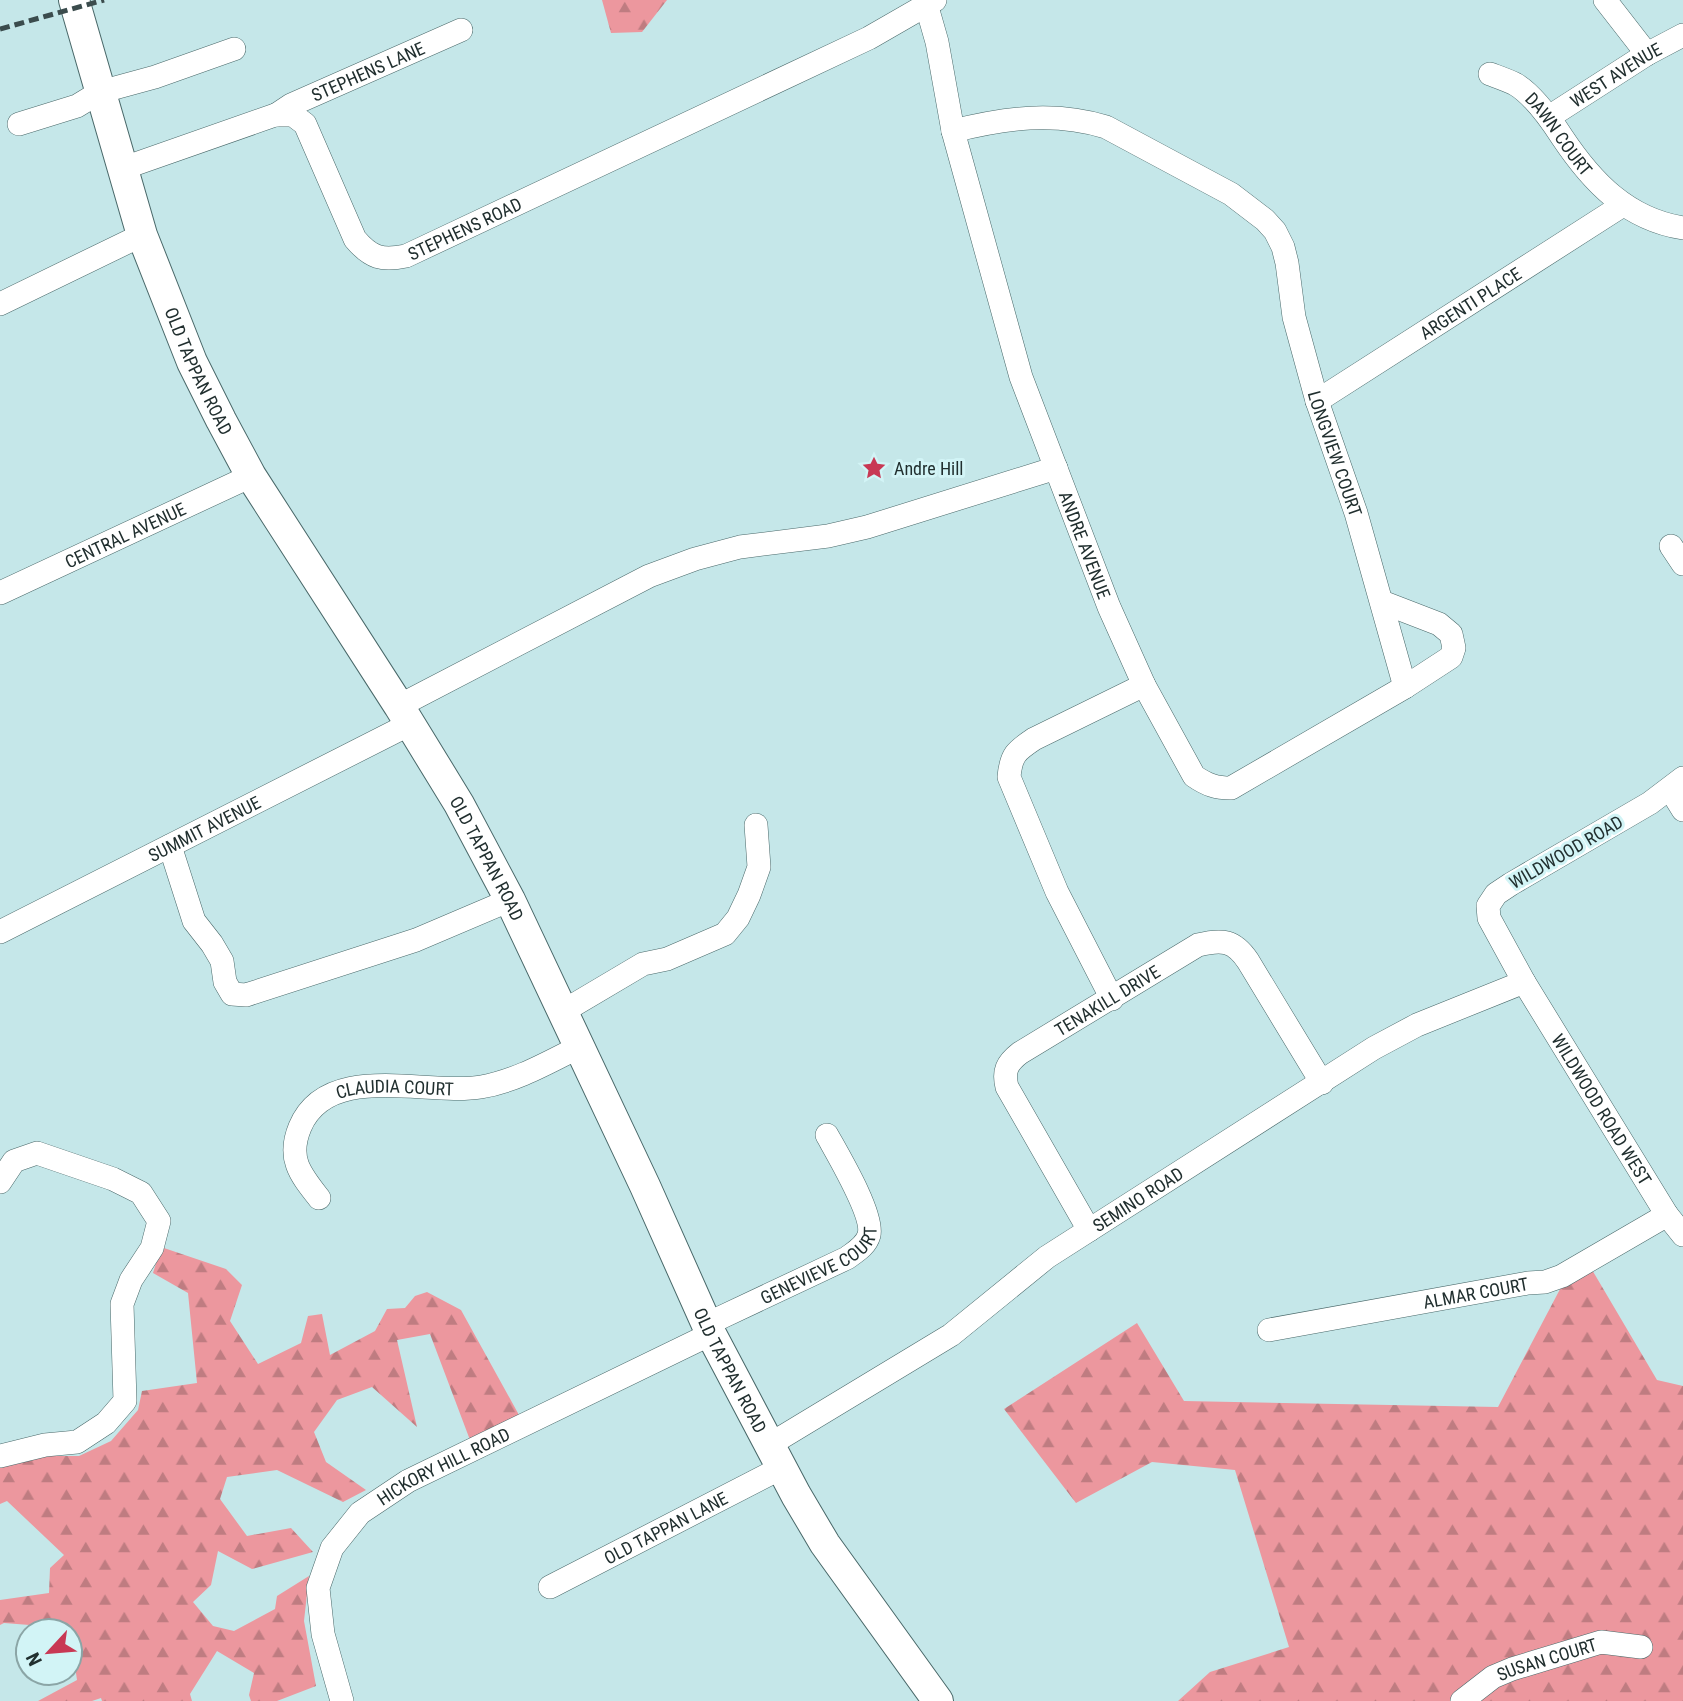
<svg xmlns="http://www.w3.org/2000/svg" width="1683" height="1701" font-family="'Roboto Condensed',sans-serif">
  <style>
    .forest { fill: url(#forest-firs) }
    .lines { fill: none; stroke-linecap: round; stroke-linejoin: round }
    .minor-casing { stroke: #496869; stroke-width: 24 }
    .major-casing { stroke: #496869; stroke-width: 32 }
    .minor { stroke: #fff; stroke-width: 23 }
    .major { stroke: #fff; stroke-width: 30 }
    .rail { stroke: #3b4c4d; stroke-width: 5; stroke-dasharray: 10 5; stroke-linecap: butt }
    .labels { text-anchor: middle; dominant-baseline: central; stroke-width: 6; stroke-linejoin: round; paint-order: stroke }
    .street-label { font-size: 18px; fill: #212f2f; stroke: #d2f4f6 }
    .poi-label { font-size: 18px; fill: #212f2f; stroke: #d2f4f6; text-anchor: start }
  </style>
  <defs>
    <pattern id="forest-firs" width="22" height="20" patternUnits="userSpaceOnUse" patternTransform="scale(1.75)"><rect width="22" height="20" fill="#ec979e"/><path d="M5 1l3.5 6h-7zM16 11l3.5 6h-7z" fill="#bf7c81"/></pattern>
  </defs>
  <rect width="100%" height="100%" fill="#c5e7e9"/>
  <g class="forest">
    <polygon points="602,0 667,0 642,32 611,33"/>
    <polygon points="161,1247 226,1269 242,1285 230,1321 258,1364 301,1343 308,1316 322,1314 330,1355 375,1331 387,1309 405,1308 415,1296 427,1292 461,1310 519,1415 470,1440 430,1334 397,1340 417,1427 372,1387 337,1400 314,1432 326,1462 366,1490 343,1502 277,1470 227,1477 220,1499 247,1536 291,1528 313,1552 252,1569 218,1551 211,1585 193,1602 213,1626 234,1631 275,1609 277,1596 309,1576 304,1621 316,1686 277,1701 251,1701 249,1695 254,1673 217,1651 190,1694 192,1701 102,1701 101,1698 92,1701 38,1701 77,1680 70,1631 68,1628 4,1623 0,1625 0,1600 49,1593 50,1568 64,1555 7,1501 0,1504 0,1467 7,1463 37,1456 79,1456 111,1441 138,1410 142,1391 197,1383 188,1293 153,1273"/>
    <polygon points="1588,1263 1657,1380 1683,1386 1683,1701 1178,1701 1210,1672 1289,1647 1235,1470 1152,1462 1076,1503 1004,1409 1137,1323 1184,1401 1498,1407 1568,1274"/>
  </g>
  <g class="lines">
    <g class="minor-casing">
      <g id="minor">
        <path id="s1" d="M925 0 937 42 953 131 1021 377 1109 607 1144 685 1194 776C1207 785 1216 788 1231 788L1405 687 1451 657 1454 648 1451 634 1439 624 1382 602"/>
        <polyline points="1605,0 1647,54"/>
        <path id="s2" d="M1490 74C1498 77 1507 80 1515 84 1532 94 1551 120 1562 137 1592 182 1627 219 1683 228"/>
        <path id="s3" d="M276 115 291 105 461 30"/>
        <path id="s4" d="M1549 117 1647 54 1683 35"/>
        <polyline points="19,124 77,106 100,92 155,77 234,49"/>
        <path id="s5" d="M953 131C1005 118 1054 111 1106 127L1231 194 1265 220 1275 231 1283 247 1287 263 1294 317 1317 401 1356 513 1405 687"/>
        <path id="s6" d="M121 169 275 115H293L305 124 355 239C371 258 382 261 406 256L869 38 935 0"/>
        <polyline points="0,304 142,235"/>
        <path id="s7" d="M1317 401 1623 205"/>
        <polyline points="1671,546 1683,564"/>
        <path id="s8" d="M0 593 251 476"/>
        <polyline points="399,706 649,576 695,559 740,547 828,536 867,527 1056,468"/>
        <path id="s9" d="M1683 778 1650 803 1511 884 1496 894 1488 906 1489 918 1524 982 1667 1215 1683 1235"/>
        <polyline points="1670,789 1683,810"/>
        <polyline points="170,846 194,921 212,944 222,961 225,982 232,994 246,995 416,940 510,900"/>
        <path id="s10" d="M0 932 410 724"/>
        <path d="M1112 999 1057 892 1009 777C1011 755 1016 751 1034 739L1144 685"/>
        <polyline points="562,1012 643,964 667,959 725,934 738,918 749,895 759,867 756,825"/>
        <polyline points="0,1182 14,1161 37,1153 113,1179 141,1193 159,1221 152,1248 131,1280 122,1304 125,1401 106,1423 77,1442 45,1445 0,1456"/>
        <path id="s11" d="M319 1198C300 1174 287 1158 300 1127 328 1061 426 1096 481 1087 516 1081 547 1063 579 1047"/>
        <path id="s12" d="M1089 1230 1007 1087C1003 1071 1007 1063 1020 1053L1198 945C1222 939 1234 940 1248 961L1322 1083"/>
        <path id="s13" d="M707 1324 847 1258C855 1252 866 1246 869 1235 874 1215 838 1155 827 1135"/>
        <path id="s14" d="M1269 1330 1528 1283 1545 1282 1562 1276 1667 1215"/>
        <path id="s15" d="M769 1445 951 1335 1047 1257 1374 1048 1417 1025 1524 982"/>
        <path id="s16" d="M550 1587 781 1468"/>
        <path id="s17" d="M342 1701 323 1634 318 1588 332 1548 360 1513 408 1481 711 1334"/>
        <path id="s18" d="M1462 1701 1493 1677 1512 1669 1601 1642 1641 1647"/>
      </g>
    </g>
    <g class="major-casing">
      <g id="major">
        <path id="s19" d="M74 0 142 235 192 362 221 420 251 476 399 706 459 804 510 900 645 1186 711 1334 796 1495 825 1544 938 1701"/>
      </g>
    </g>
    <use href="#minor" class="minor"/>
    <use href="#major" class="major"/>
    <polyline class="rail" points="0,29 104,0"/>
  </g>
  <defs>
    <g id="sight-bare" transform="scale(1.89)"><path d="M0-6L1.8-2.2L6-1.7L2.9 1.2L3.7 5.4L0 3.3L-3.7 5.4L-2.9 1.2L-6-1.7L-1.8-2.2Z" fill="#c83854" stroke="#d2f4f6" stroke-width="2.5" paint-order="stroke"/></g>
  </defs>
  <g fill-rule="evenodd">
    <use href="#sight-bare" x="874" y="468"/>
  </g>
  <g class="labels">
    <g class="street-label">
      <text stroke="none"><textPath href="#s3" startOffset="102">STEPHENS LANE</textPath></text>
      <text stroke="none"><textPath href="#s4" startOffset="79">WEST AVENUE</textPath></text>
      <text stroke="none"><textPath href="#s2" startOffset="94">DAWN COURT</textPath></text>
      <text stroke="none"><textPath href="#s6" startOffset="444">STEPHENS ROAD</textPath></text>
      <text stroke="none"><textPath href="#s7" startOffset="182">ARGENTI PLACE</textPath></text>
      <text stroke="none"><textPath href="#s19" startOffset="392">OLD TAPPAN ROAD</textPath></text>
      <text stroke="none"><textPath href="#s5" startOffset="586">LONGVIEW COURT</textPath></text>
      <text stroke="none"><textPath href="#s8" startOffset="138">CENTRAL AVENUE</textPath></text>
      <text stroke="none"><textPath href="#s1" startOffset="569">ANDRE AVENUE</textPath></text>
      <text stroke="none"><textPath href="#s10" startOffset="229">SUMMIT AVENUE</textPath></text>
      <text transform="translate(1566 852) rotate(-30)">WILDWOOD ROAD</text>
      <text stroke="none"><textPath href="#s19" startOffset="959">OLD TAPPAN ROAD</textPath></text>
      <text stroke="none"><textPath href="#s12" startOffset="306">TENAKILL DRIVE</textPath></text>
      <text stroke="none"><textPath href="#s11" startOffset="189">CLAUDIA COURT</textPath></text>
      <text stroke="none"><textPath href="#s9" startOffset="469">WILDWOOD ROAD WEST</textPath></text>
      <text stroke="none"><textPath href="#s15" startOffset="444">SEMINO ROAD</textPath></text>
      <text stroke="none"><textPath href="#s13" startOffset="128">GENEVIEVE COURT</textPath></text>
      <text stroke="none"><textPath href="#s14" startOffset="210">ALMAR COURT</textPath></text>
      <text stroke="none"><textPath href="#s19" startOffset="1526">OLD TAPPAN ROAD</textPath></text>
      <text stroke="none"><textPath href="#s17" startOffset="299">HICKORY HILL ROAD</textPath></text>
      <text stroke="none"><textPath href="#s16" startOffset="130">OLD TAPPAN LANE</textPath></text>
      <text stroke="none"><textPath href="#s18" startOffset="96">SUSAN COURT</textPath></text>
    </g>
    <g class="poi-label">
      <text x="894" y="468">Andre Hill</text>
    </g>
  </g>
  <g transform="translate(49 1652) rotate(244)"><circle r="33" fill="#d2f4f6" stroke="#8ba5a6" stroke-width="2"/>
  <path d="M0-5L12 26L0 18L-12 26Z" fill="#c83854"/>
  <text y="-10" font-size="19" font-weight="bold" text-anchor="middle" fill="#212f2f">N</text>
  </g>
</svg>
